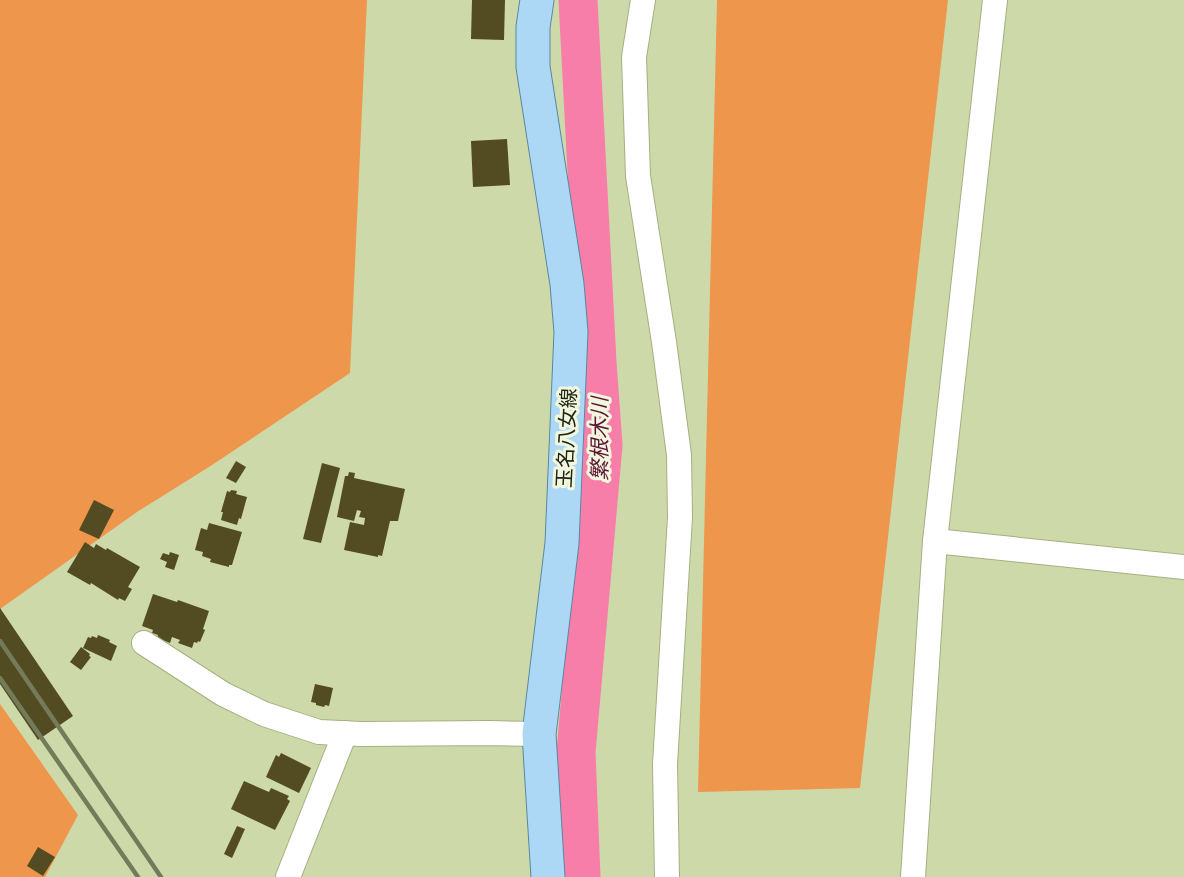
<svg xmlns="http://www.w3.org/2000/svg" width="1184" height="877" font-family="'Asap Condensed','Noto Sans JP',sans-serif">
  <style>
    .green { fill: #ee964b }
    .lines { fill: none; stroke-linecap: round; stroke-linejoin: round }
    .river { stroke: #f67ea9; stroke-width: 39 }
    .building { fill: #534b21 }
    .minor-casing { stroke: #a5b082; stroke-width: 26 }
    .primary-casing { stroke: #5888a1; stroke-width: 35 }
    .minor { stroke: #fff; stroke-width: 24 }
    .primary { stroke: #add8f5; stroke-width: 33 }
    .rail { stroke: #737b5b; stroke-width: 4.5 }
    .labels { text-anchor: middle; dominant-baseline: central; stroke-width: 6; stroke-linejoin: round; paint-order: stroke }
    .street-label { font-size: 20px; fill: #212513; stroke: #f1f7df }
    .water-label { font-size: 21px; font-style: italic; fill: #5f1635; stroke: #f1f7df }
  </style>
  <rect width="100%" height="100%" fill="#ced9aa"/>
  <g class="green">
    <polygon points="0,0 367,0 350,373 209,467 137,512 0,609"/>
    <polygon points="717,0 948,0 860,788 698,792"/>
    <polygon points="0,704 78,815 45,877 0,877"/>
  </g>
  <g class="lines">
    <polyline class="river" points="578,0 597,362 603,445 576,752 581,877"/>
  </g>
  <g class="building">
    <polygon points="472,0 505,0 504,40 471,39"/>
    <polygon points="507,139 510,185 473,187 471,141"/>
    <polygon points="236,461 246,467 236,483 226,478"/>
    <polygon points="322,463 340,468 321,543 303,539"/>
    <polygon points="349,472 355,473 354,478 405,489 398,521 390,521 382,556 378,555 378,557 344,550 350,522 364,525 365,518 359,517 361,511 357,510 354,521 337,517 345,476 348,476"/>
    <polygon points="231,490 237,491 236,494 247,497 241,519 239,518 237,525 221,520 223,512 221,512 227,491 230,492"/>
    <polygon points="94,500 114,510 99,539 79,530"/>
    <polygon points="209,523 242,532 232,565 229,565 229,567 210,562 211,559 202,556 203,552 195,550 201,528 207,530"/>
    <polygon points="85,542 94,548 96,544 106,550 107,548 140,567 128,587 132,589 125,601 119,598 118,600 91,583 90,585 67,572"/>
    <polygon points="170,552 179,555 174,570 165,567 167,562 160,559 163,553 169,555"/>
    <polygon points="153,594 177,602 178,600 209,611 203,629 205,630 200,642 198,641 197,643 194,642 192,648 178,643 180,640 172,637 170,643 157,638 158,635 152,633 153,630 142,626"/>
    <polygon points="0,608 73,716 38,740 0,684"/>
    <polygon points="98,635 110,640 109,642 117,646 111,661 83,648 88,637 91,638 92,636 97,638"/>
    <polygon points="81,647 90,654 89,656 91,657 81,670 70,662"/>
    <polygon points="315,684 333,688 329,706 325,705 324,707 316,705 316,703 311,702"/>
    <polygon points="281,753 311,768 299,793 266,777 276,755 279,757"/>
    <polygon points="244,781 269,792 271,788 289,796 287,799 290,801 275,830 231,809"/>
    <polygon points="237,826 245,829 232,858 224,854"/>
    <polygon points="38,847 55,857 43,876 27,866"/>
  </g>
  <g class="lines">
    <g class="minor-casing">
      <g id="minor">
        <polyline points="643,0 634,57 638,176 664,342 679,455 680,517 665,764 667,877"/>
        <polyline points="935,541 1184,567"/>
        <polyline points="144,643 223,694 264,714 319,732 361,734 489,733 539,734"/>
        <polyline points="288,877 345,733"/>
        <polyline points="913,877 935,541 995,0"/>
      </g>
    </g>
    <g class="primary-casing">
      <polyline id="primary" points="537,0 533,27 533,67 567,284 571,332 562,543 539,734 548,877"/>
    </g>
    <use href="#minor" class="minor"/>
    <use href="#primary" class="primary"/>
    <g class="rail">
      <polyline points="0,641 161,877"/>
      <polyline points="0,678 138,877"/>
    </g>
  </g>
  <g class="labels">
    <g class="street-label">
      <text transform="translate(566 438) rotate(-87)">玉名八女線</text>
    </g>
    <g class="water-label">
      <text transform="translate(599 439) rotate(-90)">繁根木川</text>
    </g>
  </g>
</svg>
